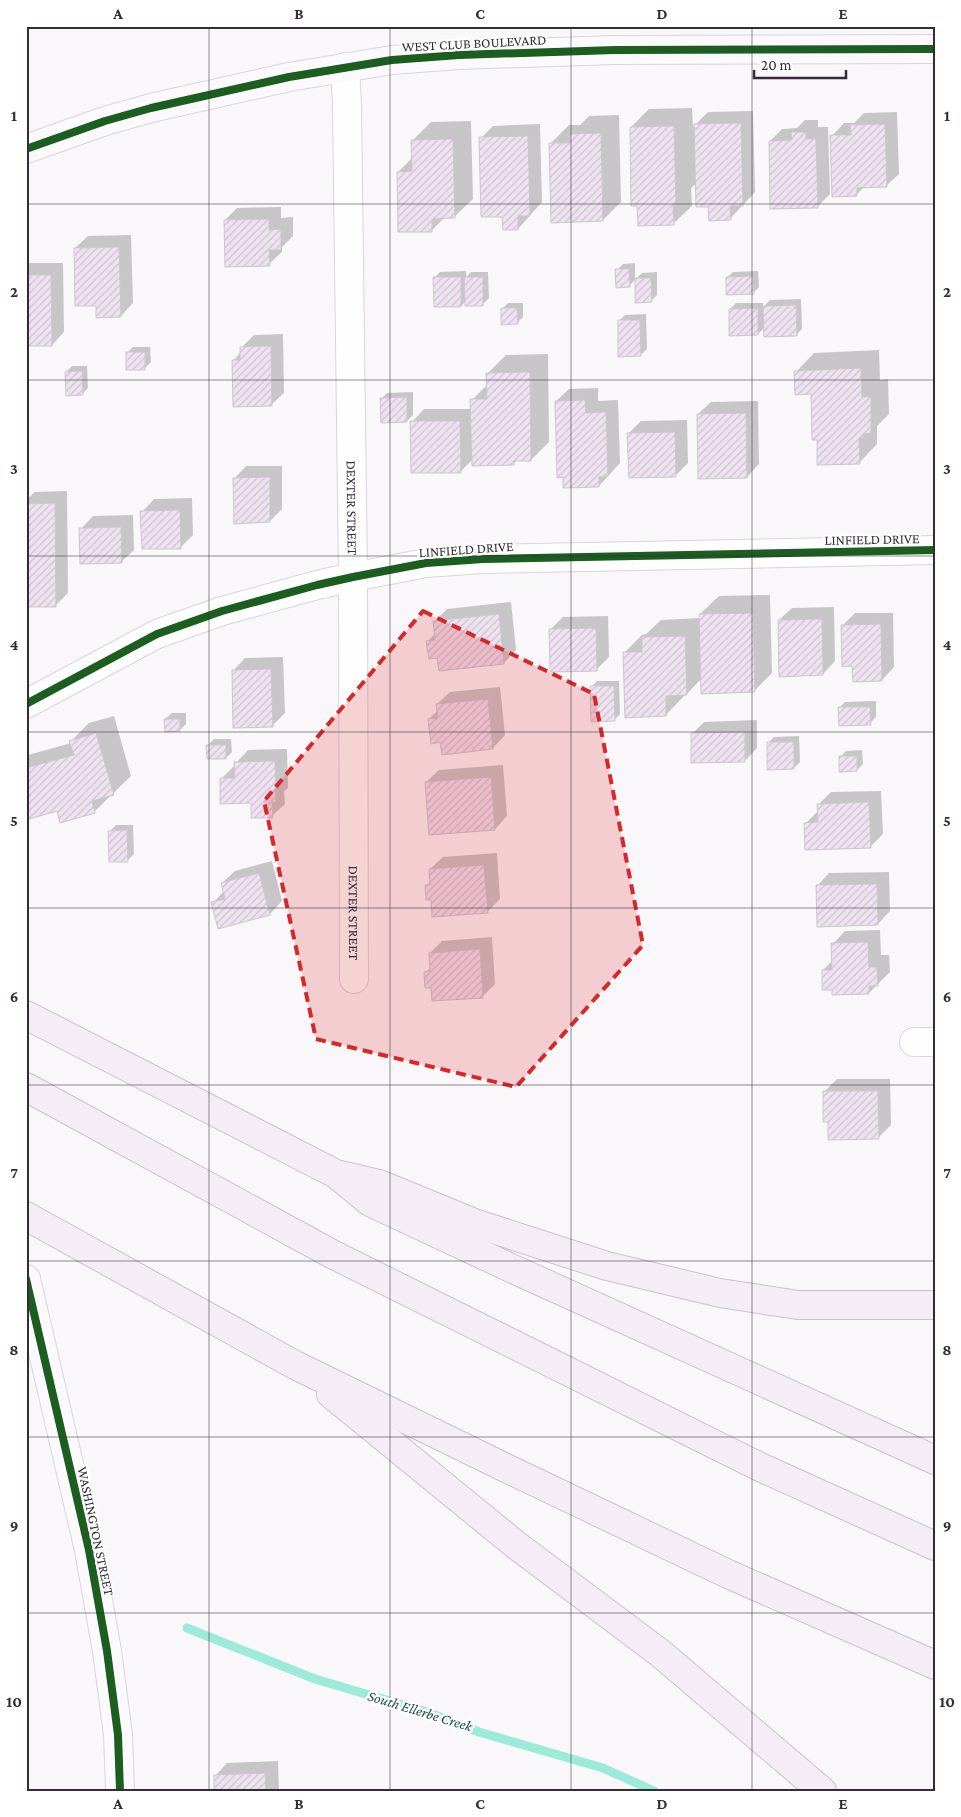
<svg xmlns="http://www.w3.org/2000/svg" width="961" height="1817" font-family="'Crimson Pro',serif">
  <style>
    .shadow { fill: #0003 }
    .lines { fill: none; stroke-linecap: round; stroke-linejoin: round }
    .stream { stroke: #9cead9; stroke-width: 9 }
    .building { fill: url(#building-hatch); stroke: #ccc7cd }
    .street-casing { stroke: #dad4dc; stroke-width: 30 }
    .secondary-casing { stroke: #dad4dc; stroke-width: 30 }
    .highway-casing { stroke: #cbc1cd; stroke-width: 30 }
    .street { stroke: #fefefe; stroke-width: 28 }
    .secondary { stroke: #fbf9fc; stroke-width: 28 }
    .highway { stroke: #f4edf6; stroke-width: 28 }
    .cycleway-casing { stroke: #fff; stroke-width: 11 }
    .cycleway { stroke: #1b5e20; stroke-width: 8 }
    .marked { fill: #d62828; fill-opacity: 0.2; stroke: #d62828; stroke-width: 4; stroke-dasharray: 10 6; stroke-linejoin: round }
    .grid { fill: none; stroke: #342b36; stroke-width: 1; stroke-opacity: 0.55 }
    .labels { text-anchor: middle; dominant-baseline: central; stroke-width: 4.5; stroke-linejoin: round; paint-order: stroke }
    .street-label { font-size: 14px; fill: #342b36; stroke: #fff }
    .water-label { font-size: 15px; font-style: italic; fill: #1e4f45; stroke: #fff }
    .neatline { fill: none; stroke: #342b36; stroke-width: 2 }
    .grid-label { font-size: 16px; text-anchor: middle; font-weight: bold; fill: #342b36 }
  </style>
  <defs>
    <pattern id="building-hatch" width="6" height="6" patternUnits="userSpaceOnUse" patternTransform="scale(1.25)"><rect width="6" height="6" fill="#eee2f1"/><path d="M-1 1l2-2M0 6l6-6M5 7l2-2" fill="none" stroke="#cdc2cf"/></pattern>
  </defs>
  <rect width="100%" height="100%" fill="#faf7fb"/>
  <g class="shadow">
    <polygon points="692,108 693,127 708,112 753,111 755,192 730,219 710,206 697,183 691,188 692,206 673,224 631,127 649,109"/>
    <polygon points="897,112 899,174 886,186 865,186 856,195 832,136 844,123 854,123 864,113"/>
    <polygon points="619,115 621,202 603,220 550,144 569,125 580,125 589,116"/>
    <polygon points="805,120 818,120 818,127 828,127 830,194 818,206 770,141 782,129 797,128"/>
    <polygon points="471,121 473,199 454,217 445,217 431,231 398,172 413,157 413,140 431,122"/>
    <polygon points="540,124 542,202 518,229 503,215 481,138 493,126"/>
    <polygon points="281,207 281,218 293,217 293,236 282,247 282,252 269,264 225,220 237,208"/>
    <polygon points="131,235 133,303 121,316 75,248 88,236"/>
    <polygon points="26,263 63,263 64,332 52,345 26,345"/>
    <polygon points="635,263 635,280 642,273 657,272 657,295 651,301 636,279 629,286 617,270 623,264"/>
    <polygon points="466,271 466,277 471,272 488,272 489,298 483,304 466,301 461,306 434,278 440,272"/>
    <polygon points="758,271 759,287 753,293 727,278 733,272"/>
    <polygon points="801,299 802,329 796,335 765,327 758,334 730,309 736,303 763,303 763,307 770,300"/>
    <polygon points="508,303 523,303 523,317 517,323 502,309"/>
    <polygon points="646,314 647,349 641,355 619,321 625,315"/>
    <polygon points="283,334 284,393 271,405 233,361 241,352 241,348 254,335"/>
    <polygon points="133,347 150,347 151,362 145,368 127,353"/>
    <polygon points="879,350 880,380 888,379 889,414 877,426 877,444 859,463 818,439 812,393 796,372 814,353"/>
    <polygon points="548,354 549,442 531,460 517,460 513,464 473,459 460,472 412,422 424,409 472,409 472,400 488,384 488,373 506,355"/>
    <polygon points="72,366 87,366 88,388 82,394 66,372"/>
    <polygon points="598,388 598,401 618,400 620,463 599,486 556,401 569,389"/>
    <polygon points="413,392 413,415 407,421 381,399 387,393"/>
    <polygon points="758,401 759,464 747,477 698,414 711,402"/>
    <polygon points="687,420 688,463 675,476 629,433 641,421"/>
    <polygon points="246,466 282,466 282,509 270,521 234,479"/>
    <polygon points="67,491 68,593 56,605 26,592 26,500 35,492"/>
    <polygon points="192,498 193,535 181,547 142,512 154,499"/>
    <polygon points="133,515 134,550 121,562 81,529 93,516"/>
    <polygon points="770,595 772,673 754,691 701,679 687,694 684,694 684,696 666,715 624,653 642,635 646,634 661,620 700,618 700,614 719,596"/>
    <polygon points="511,602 516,650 504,663 440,670 438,657 428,641 436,633 434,622 447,609"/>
    <polygon points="834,607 835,661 823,674 779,620 792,608"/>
    <polygon points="855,613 893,613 894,667 882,680 853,665 842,626"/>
    <polygon points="608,616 609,657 596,670 550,630 563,617"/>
    <polygon points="283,657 285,713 272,726 233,671 245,658"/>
    <polygon points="597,681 619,681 620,714 614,720 591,687"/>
    <polygon points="500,687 505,735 493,748 441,741 429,719 438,710 437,704 450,692"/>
    <polygon points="876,701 876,717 870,723 839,708 845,702"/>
    <polygon points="172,713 186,713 186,724 180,730 165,719"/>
    <polygon points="114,716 131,776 94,812 58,810 26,819 26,757 28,755 71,743 71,741 89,723"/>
    <polygon points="757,720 757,748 745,761 692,734 704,722"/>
    <polygon points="799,736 800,762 794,768 768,743 774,737"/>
    <polygon points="214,739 231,739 232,752 226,758 208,745"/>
    <polygon points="287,749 288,788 284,791 285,804 272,816 221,779 234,766 236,766 236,763 248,750"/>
    <polygon points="862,750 863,764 857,770 840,757 846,751"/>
    <polygon points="503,765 507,816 495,829 426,782 439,770"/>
    <polygon points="881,791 883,834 870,847 806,823 818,811 819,804 831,792"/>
    <polygon points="116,825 133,825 134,854 128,860 110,831"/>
    <polygon points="497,853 500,899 487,912 432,899 426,886 431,881 430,869 443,857"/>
    <polygon points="272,861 282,901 270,914 219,927 213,903 224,891 222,883 235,871"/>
    <polygon points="889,872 890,911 878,924 817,886 829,873"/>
    <polygon points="880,930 881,955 889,955 890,972 869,993 833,989 823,970 833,960 833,944 845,931"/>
    <polygon points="492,937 495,984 483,996 432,987 425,973 431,967 430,953 442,941"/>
    <polygon points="837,1079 890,1079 891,1125 878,1138 829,1121 824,1092"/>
    <polygon points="278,1761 279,1791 216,1791 215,1776 227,1763"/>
  </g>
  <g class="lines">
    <polyline class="stream" points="187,1628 315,1679 427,1712 479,1732 603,1768 654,1791"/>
  </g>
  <g class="building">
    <polygon points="741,123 743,206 730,206 731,220 709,221 708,207 696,207 694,124"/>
    <polygon points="885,124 887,187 857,188 857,196 832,197 830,135 851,135 850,125"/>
    <polygon points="674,126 676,205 673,205 674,225 638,226 637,206 631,206 630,127"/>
    <polygon points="791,132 806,132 806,139 816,139 818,208 770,209 769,141 792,140"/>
    <polygon points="601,133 603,221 551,223 549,143 570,143 570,134"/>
    <polygon points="528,136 530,216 518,216 518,230 503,230 502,217 481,217 479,137"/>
    <polygon points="453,139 455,218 432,219 432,232 398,232 397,172 412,171 411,140"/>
    <polygon points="269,219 269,230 281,229 281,250 269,250 270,266 225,267 224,220"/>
    <polygon points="119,247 121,317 96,318 96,306 75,306 74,248"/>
    <polygon points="615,269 629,269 630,287 616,288"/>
    <polygon points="26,275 51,275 52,346 26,346"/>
    <polygon points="753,276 754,294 726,295 726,277"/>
    <polygon points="433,277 461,277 461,307 434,307"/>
    <polygon points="464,277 483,277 483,306 465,306"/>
    <polygon points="635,278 651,278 652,302 635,303"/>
    <polygon points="796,305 797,336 764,337 763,306"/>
    <polygon points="501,308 517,308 518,324 501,325"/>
    <polygon points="758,308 758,335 729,336 729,309"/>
    <polygon points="618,320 640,320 641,356 618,357"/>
    <polygon points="271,346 272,406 233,407 232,360 240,360 240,347"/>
    <rect x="126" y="352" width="19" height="18"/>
    <polygon points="861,368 862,397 871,397 871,433 863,434 863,438 859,438 860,464 817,465 817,440 812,440 811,394 795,395 794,371"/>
    <polygon points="82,371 83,395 66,396 65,372"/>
    <polygon points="530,372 531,461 514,461 514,465 472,466 470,399 487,399 486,373"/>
    <polygon points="407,397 407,422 381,423 380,398"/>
    <polygon points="585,400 586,413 606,412 608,476 599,477 599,487 563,488 563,477 557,478 555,401"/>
    <polygon points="746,413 747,478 698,479 697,414"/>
    <polygon points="410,421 460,421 461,473 411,473"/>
    <polygon points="675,432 676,477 629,478 627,433"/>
    <polygon points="270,477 270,522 234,524 233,478"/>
    <polygon points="55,503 56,607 27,607 26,504"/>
    <polygon points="180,510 181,549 142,549 140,511"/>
    <polygon points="121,527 122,563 80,564 79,528"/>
    <polygon points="753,613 755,692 701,694 699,614"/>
    <polygon points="499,614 504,664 439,671 437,658 429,659 426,641 435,640 433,621"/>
    <polygon points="822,619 823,675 779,677 778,620"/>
    <polygon points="881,624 882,681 853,682 852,666 842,667 841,625"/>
    <polygon points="596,628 597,671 550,672 549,629"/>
    <polygon points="685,636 687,695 666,696 666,716 625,718 623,652 642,652 642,637"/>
    <polygon points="271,669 273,727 233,728 232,670"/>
    <polygon points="590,686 614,686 615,721 591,722"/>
    <polygon points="488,699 493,749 442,755 440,742 431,744 428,719 438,718 436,704"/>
    <polygon points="838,707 870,707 871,725 839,726"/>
    <polygon points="164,719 180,719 180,731 165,732"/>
    <polygon points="745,732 745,762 691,763 691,733"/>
    <polygon points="96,733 114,795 92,801 95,813 60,823 57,811 26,820 26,768 74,755 69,741"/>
    <polygon points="767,742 794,742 794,769 767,770"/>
    <polygon points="206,745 226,745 226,759 207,759"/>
    <polygon points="839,756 857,756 857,771 839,772"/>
    <polygon points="275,761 276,802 272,802 273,818 251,818 251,803 220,804 220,778 235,778 234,762"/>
    <polygon points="491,777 495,830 429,835 425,782"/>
    <polygon points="869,802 871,848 805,850 804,823 818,822 817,804"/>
    <polygon points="127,830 128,862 109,862 108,831"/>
    <polygon points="484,865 488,913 432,917 431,900 426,900 425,885 430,885 429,869"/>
    <polygon points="259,873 270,915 218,929 211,902 225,899 221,883"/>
    <polygon points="877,884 878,925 817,927 816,885"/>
    <polygon points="868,942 869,967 877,967 878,986 869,986 869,994 832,995 832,990 822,990 822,970 832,970 831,943"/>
    <polygon points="480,949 483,998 432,1001 431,988 425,988 424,972 430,971 429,953"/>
    <polygon points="823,1091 878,1091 879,1139 828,1140 828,1122 823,1122"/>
    <polygon points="265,1773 266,1791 214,1791 214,1775"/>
  </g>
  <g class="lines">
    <g class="street-casing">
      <g id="street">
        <path id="s1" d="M345 67 347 105 353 577 354 979"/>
        <polyline points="26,704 157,634 222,611 317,585 353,577 426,563 483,559 935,550"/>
        <polyline points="914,1042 935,1042"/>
      </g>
    </g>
    <g class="secondary-casing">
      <g id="secondary">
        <polyline points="26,149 105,121 151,108 289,77 392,60 459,55 615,50 935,49"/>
        <polyline points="26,1279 89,1550 107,1651 118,1735 120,1791"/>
      </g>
    </g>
    <g class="highway-casing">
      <g id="highway">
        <polyline points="26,1015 336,1174 370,1202 513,1269 935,1460"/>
        <polyline points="26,1087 332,1254 760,1467 935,1546"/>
        <polyline points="341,1175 379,1184 474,1223 607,1266 720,1293 798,1305 935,1305"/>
        <polyline points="26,1216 295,1365 508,1469 728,1574 935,1665"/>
        <polyline points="331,1394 516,1545 660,1653 822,1791"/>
      </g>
    </g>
    <use href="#street" class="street"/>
    <use href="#secondary" class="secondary"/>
    <use href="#highway" class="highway"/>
    <g class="cycleway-casing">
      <g id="cycleway">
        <polyline points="26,149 105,121 151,108 289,77 392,60 459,55 615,50 935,49"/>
        <polyline points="26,704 157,634 222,611 317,585 353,577 426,563 483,559 935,550"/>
        <polyline points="26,1279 89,1550 107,1651 118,1735 120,1791"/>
      </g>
    </g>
    <use href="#cycleway" class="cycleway"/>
  </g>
  <path class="marked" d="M423 611 594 694 643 945 516 1087 316 1039 264 801Z"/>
  <path class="grid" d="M209 26V1791M390 26V1791M571 26V1791M752 26V1791M26 204H935M26 380H935M26 556H935M26 732H935M26 908H935M26 1085H935M26 1261H935M26 1437H935M26 1613H935"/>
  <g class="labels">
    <g class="street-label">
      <text transform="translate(474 43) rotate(-3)">WEST CLUB BOULEVARD</text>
      <text stroke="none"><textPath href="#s1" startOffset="441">DEXTER STREET</textPath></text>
      <text transform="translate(872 539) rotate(-1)">LINFIELD DRIVE</text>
      <text transform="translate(466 549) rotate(-4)">LINFIELD DRIVE</text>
      <text stroke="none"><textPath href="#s1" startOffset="846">DEXTER STREET</textPath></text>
      <text transform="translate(96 1531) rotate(78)">WASHINGTON STREET</text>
    </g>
    <g class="water-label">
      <text transform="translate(420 1711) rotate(17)">South Ellerbe Creek</text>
    </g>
  </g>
  <rect width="961" height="1817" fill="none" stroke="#ffffff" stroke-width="55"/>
  <path d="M754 70v8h92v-8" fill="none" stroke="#342b36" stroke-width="2.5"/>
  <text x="761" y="70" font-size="15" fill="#342b36" stroke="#ffffff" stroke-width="4" paint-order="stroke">20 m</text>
  <rect x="28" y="28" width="906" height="1762" class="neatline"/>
  <g class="grid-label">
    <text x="118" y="19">A</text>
    <text x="299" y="19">B</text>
    <text x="480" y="19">C</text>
    <text x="662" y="19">D</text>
    <text x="843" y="19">E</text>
    <text x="14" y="121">1</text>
    <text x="947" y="121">1</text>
    <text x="14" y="297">2</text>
    <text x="947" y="297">2</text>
    <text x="14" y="474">3</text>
    <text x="947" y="474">3</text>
    <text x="14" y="650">4</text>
    <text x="947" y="650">4</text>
    <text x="14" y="826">5</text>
    <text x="947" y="826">5</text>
    <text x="14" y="1002">6</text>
    <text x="947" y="1002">6</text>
    <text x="14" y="1178">7</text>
    <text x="947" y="1178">7</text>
    <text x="14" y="1355">8</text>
    <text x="947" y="1355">8</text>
    <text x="14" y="1531">9</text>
    <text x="947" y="1531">9</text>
    <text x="14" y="1707">10</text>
    <text x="947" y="1707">10</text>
    <text x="118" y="1809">A</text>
    <text x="299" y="1809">B</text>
    <text x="480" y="1809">C</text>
    <text x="662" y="1809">D</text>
    <text x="843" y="1809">E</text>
  </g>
</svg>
